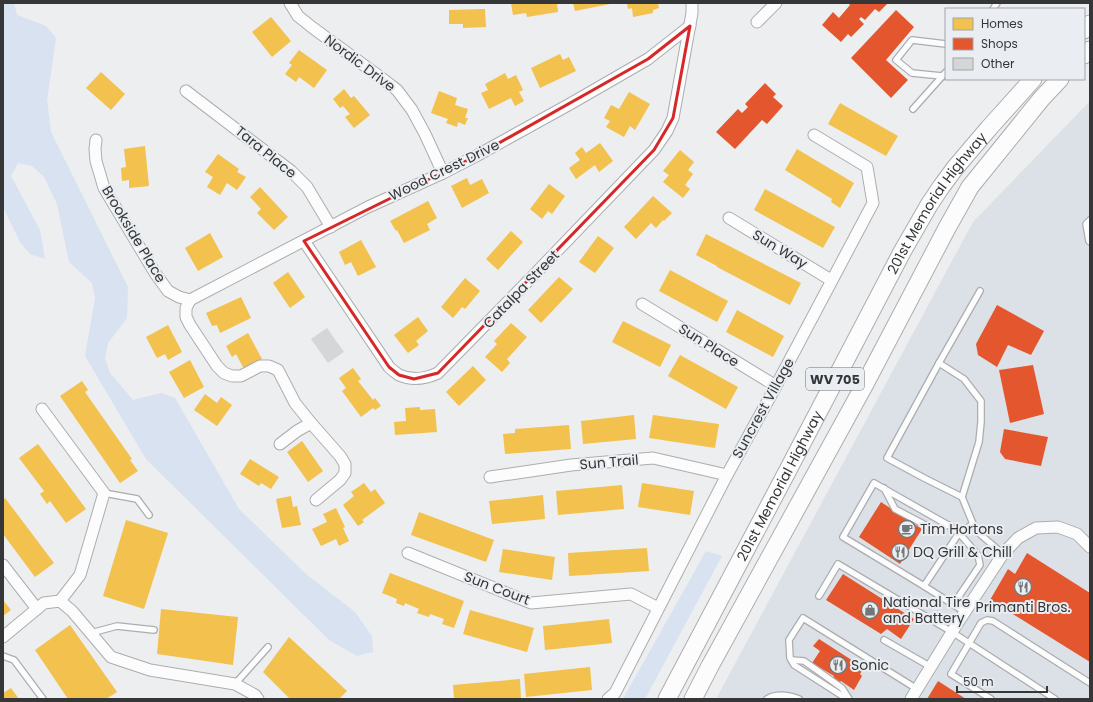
<svg xmlns="http://www.w3.org/2000/svg" width="1093" height="702" font-family="Poppins,sans-serif">
  <style>
    .built { fill: #dce0e7 }
    .green { fill: #d9e2f0 }
    .homes { fill: #f2c14e }
    .shops { fill: #e4572e }
    .building { fill: #d4d6d8 }
    .lines { fill: none; stroke-linecap: round; stroke-linejoin: round }
    .service-casing { stroke: #abadaf; stroke-width: 8 }
    .minor-casing { stroke: #abadaf; stroke-width: 13 }
    .primary-casing { stroke: #abadaf; stroke-width: 19 }
    .service { stroke: #fcfcfd; stroke-width: 5.5 }
    .minor { stroke: #fcfcfd; stroke-width: 11 }
    .primary { stroke: #fcfcfd; stroke-width: 17 }
    .marked { fill: none; stroke: #d62828; stroke-width: 3; stroke-linejoin: round }
    .labels { text-anchor: middle; dominant-baseline: central; stroke-width: 4; stroke-linejoin: round; paint-order: stroke }
    .shield { fill: #eaeef2; stroke: #6b6d6f; stroke-width: 1 }
    .shield-label { font-size: 13px; font-weight: bold; fill: #353637 }
    .street-label { font-size: 14px; fill: #353637; stroke: #eaeef2 }
    .poi-label { font-size: 14px; fill: #353637; stroke: #eaeef2; text-anchor: start }
  </style>
  <rect width="100%" height="100%" fill="#eceef0"/>
  <polygon class="built" points="1090,101 1090,699 716,699 973,222"/>
  <g class="green">
    <polygon points="3,3 14,3 17,15 46,26 56,38 47,100 51,132 128,287 127,318 108,343 105,358 110,373 133,400 161,393 175,398 239,509 306,574 355,612 372,636 373,652 357,656 329,640 146,459 85,356 95,298 92,283 69,262 57,204 44,177 32,166 18,163 11,176 40,230 45,259 30,254 20,242 3,207"/>
    <polygon points="706,551 722,556 645,699 623,699"/>
  </g>
  <g class="homes">
    <polygon points="511,3 557,3 558,12 527,17 526,13 513,15"/>
    <polygon points="573,3 609,3 610,4 575,11"/>
    <polygon points="627,3 658,3 659,8 653,10 653,13 633,17 632,8 628,9"/>
    <polygon points="485,9 486,27 463,28 463,24 449,24 449,10"/>
    <polygon points="271,17 291,41 272,57 252,32"/>
    <polygon points="299,50 327,70 314,88 299,77 296,82 285,74 292,65 289,63"/>
    <polygon points="560,54 563,60 569,57 576,71 540,88 531,68"/>
    <polygon points="101,72 125,94 111,110 86,88"/>
    <polygon points="505,73 508,79 516,75 523,90 519,92 524,101 515,106 511,98 489,109 481,93 488,90 485,84"/>
    <polygon points="344,89 351,98 354,96 370,115 354,128 345,117 350,114 343,106 340,108 333,99"/>
    <polygon points="439,91 457,98 455,105 468,109 465,118 468,118 465,125 458,122 457,127 446,123 448,119 431,113"/>
    <polygon points="629,92 650,104 635,130 630,126 624,137 606,127 610,121 604,118 611,105 619,109"/>
    <polygon points="840,103 898,136 886,156 828,124"/>
    <polygon points="600,143 613,161 599,172 595,165 576,179 569,168 580,160 575,153 582,147 586,153"/>
    <polygon points="145,146 149,186 129,188 129,180 122,181 121,168 126,167 124,149"/>
    <polygon points="797,149 854,183 840,208 831,202 832,199 785,170"/>
    <polygon points="680,150 694,162 688,170 693,174 685,185 690,189 683,198 663,182 669,175 663,171"/>
    <polygon points="218,154 239,169 237,172 246,177 237,190 227,183 220,195 207,187 213,177 205,172"/>
    <polygon points="467,178 470,185 482,179 489,193 462,208 451,186"/>
    <polygon points="549,184 565,196 552,214 548,211 542,219 530,209"/>
    <polygon points="260,187 288,217 274,230 257,213 261,209 250,197"/>
    <polygon points="765,189 835,227 823,248 754,210"/>
    <polygon points="653,196 672,213 664,221 663,220 656,228 651,223 636,239 624,227"/>
    <polygon points="428,201 437,218 427,224 430,230 404,243 397,230 396,231 390,221"/>
    <polygon points="511,231 523,242 498,270 486,259"/>
    <polygon points="210,233 223,257 198,271 185,248"/>
    <polygon points="706,234 801,283 790,305 717,267 717,266 696,255"/>
    <polygon points="598,236 614,248 595,273 579,262"/>
    <polygon points="361,240 376,267 358,276 351,262 345,265 339,252"/>
    <polygon points="670,270 728,301 717,322 659,291"/>
    <polygon points="288,272 305,297 290,308 273,283"/>
    <polygon points="559,277 573,289 541,323 528,310"/>
    <polygon points="465,278 480,291 465,309 462,307 453,318 441,307"/>
    <polygon points="241,297 251,318 220,333 217,325 212,326 206,313"/>
    <polygon points="737,310 784,336 773,357 726,332"/>
    <polygon points="418,317 428,331 416,341 419,345 408,353 394,335"/>
    <polygon points="623,321 671,345 660,367 612,342"/>
    <polygon points="511,323 527,337 507,359 510,363 502,372 485,357 497,344 494,341"/>
    <polygon points="168,325 182,352 168,360 165,354 157,358 146,337"/>
    <polygon points="248,333 262,359 244,369 236,354 232,357 226,346"/>
    <polygon points="680,355 738,387 726,409 668,376"/>
    <polygon points="190,360 204,387 184,398 169,372"/>
    <polygon points="473,366 486,380 459,406 446,392"/>
    <polygon points="353,368 361,379 358,381 373,400 375,398 381,406 375,410 373,408 361,417 342,391 346,388 339,378"/>
    <polygon points="82,381 88,390 85,392 132,459 130,460 138,471 120,483 60,396"/>
    <polygon points="205,394 217,403 221,397 232,405 217,426 194,410"/>
    <polygon points="420,407 420,410 435,409 437,432 395,435 394,422 406,421 405,408"/>
    <polygon points="634,415 636,439 583,444 581,421"/>
    <polygon points="653,415 719,424 715,448 649,438"/>
    <polygon points="569,425 571,449 505,454 503,434 515,433 515,429"/>
    <polygon points="302,441 323,471 308,482 287,452"/>
    <polygon points="38,444 86,509 66,523 50,501 47,504 40,494 44,491 19,458"/>
    <polygon points="250,459 279,477 271,489 261,483 259,486 240,474"/>
    <polygon points="364,483 371,492 375,489 385,503 362,520 364,522 358,526 343,505 354,496 351,492"/>
    <polygon points="642,483 694,491 690,515 638,507"/>
    <polygon points="622,485 624,509 558,515 556,491"/>
    <polygon points="543,495 545,519 492,524 489,501"/>
    <polygon points="291,496 293,507 297,506 301,525 282,528 276,499"/>
    <polygon points="5,498 54,563 35,577 3,534 3,500"/>
    <polygon points="336,508 345,527 343,528 349,541 339,546 336,539 321,546 312,529 327,522 323,514"/>
    <polygon points="419,512 494,540 486,562 411,535"/>
    <polygon points="126,520 168,533 144,609 103,596"/>
    <polygon points="647,548 649,571 569,576 568,553"/>
    <polygon points="503,549 555,557 552,580 499,572"/>
    <polygon points="390,573 464,601 454,628 442,624 444,619 430,614 429,617 417,613 419,609 405,603 404,606 396,603 397,599 382,593"/>
    <polygon points="3,600 11,610 3,616"/>
    <polygon points="161,609 238,617 233,665 157,654"/>
    <polygon points="470,610 534,628 527,652 463,634"/>
    <polygon points="609,619 612,643 545,650 543,626"/>
    <polygon points="70,625 117,692 106,699 68,699 35,650"/>
    <polygon points="289,637 347,691 339,699 290,699 263,672"/>
    <polygon points="590,667 592,690 526,697 524,674"/>
    <polygon points="520,679 521,699 454,699 453,685"/>
    <polygon points="11,688 19,699 3,699 3,693"/>
  </g>
  <g class="shops">
    <polygon points="848,3 888,3 879,12 875,9 865,20 861,17 859,19 864,24 851,37 848,34 841,42 822,25 833,12 839,18 850,5"/>
    <polygon points="896,10 914,27 886,60 908,80 891,98 851,58"/>
    <polygon points="765,83 776,94 773,97 783,106 767,124 762,120 735,149 716,132 738,109 742,113 748,107 745,104"/>
    <polygon points="997,305 1044,331 1031,355 1008,345 997,367 978,355 976,344"/>
    <polygon points="1033,365 1044,414 1010,423 999,370"/>
    <polygon points="1004,429 1048,437 1041,466 1005,459 1000,452"/>
    <polygon points="881,502 922,529 900,564 859,537"/>
    <polygon points="1027,553 1090,593 1090,662 990,600 1008,569 1015,574"/>
    <polygon points="843,574 914,619 901,639 887,629 881,634 826,600"/>
    <polygon points="819,639 864,668 860,674 862,676 854,690 841,681 839,683 833,679 834,676 812,663 820,651 813,646"/>
    <polygon points="938,681 966,699 927,699"/>
  </g>
  <polygon class="building" points="327,328 344,352 328,363 311,339"/>
  <g class="lines">
    <g class="service-casing">
      <g id="service">
        <polyline points="993,9 997,3"/>
        <polyline points="942,76 912,73 896,60 912,40 946,44"/>
        <polyline points="913,109 946,72"/>
        <polyline points="1090,220 1086,224 1089,241 1090,242"/>
        <polyline points="980,291 939,363 964,379 981,401 981,422 979,442 962,497 973,524 981,535 1003,554"/>
        <polyline points="939,363 887,458 924,478 962,497"/>
        <polyline points="884,488 895,509 933,529 948,525"/>
        <polyline points="104,493 137,499 149,515"/>
        <polyline points="924,586 843,537 874,483 948,525 959,533 978,555 980,565 953,605"/>
        <polyline points="819,596 838,564 952,632 1055,699"/>
        <polyline points="965,612 924,586 959,533 973,524"/>
        <polyline points="91,633 117,626 154,630"/>
        <polyline points="884,640 931,667"/>
        <polyline points="3,656 14,660 43,699"/>
        <polyline points="792,660 804,661 842,688 849,699"/>
        <polyline points="235,684 268,647"/>
        <path d="M767 699C775 693 790 695 799 699"/>
        <polyline points="847,699 794,665 790,658 789,640 803,618 917,689"/>
        <polyline points="991,699 951,674 981,623 987,620 993,621 1090,683"/>
      </g>
    </g>
    <g class="minor-casing">
      <g id="minor">
        <polyline points="290,3 298,16 313,28 380,77 397,90 412,110 425,134 443,173"/>
        <polyline points="757,22 776,3"/>
        <polyline points="186,91 291,171 307,187 331,227"/>
        <polyline points="96,140 95,149 96,161 104,188 155,273 168,291 179,297 190,300 186,308 186,317 190,325 217,366 224,373 232,376 241,376 260,366 269,366 278,370 295,403 311,423 340,456 345,464 345,473 340,480 316,500"/>
        <polyline points="729,218 831,280"/>
        <path d="M304 241 389 367C392 370 396 373 399 375 413 381 425 379 438 373L534 275 654 150 667 131 673 118 692 13V3"/>
        <polyline points="190,300 368,207 443,173 476,156 570,104 648,59 690,26"/>
        <polyline points="642,304 776,386"/>
        <polyline points="42,409 104,493 80,575 60,601"/>
        <polyline points="280,444 297,431 311,423"/>
        <polyline points="490,477 571,465 653,458 727,475"/>
        <polyline points="408,553 531,603 631,594 658,608"/>
        <polyline points="3,565 37,609"/>
        <polyline points="3,637 44,603 60,601 72,611 111,657 150,670 235,684 255,695 258,699"/>
        <polyline points="608,699 615,693 727,475 776,386 873,203 867,167 814,135"/>
        <polyline points="911,699 957,624 1003,554 1018,538 1036,528 1058,527 1077,534 1090,547"/>
      </g>
    </g>
    <g class="primary-casing">
      <g id="primary">
        <polyline points="1084,30 1090,24"/>
        <polyline points="1084,55 1090,50"/>
        <path id="s1" d="M667 699 788 470 902 252 929 205 941 187 955 168 989 128 1033 79"/>
        <polyline points="693,699 710,666 865,384 947,228 970,187 1042,98 1060,79"/>
      </g>
    </g>
    <use href="#service" class="service"/>
    <use href="#minor" class="minor"/>
    <use href="#primary" class="primary"/>
  </g>
  <path class="marked" d="M690 26 673 118 654 150 438 373 414 379 399 375 389 367 304 241 476 156 648 59Z"/>
  <defs>
    <g id="cafe-ring" transform="scale(0.9)"><circle r="9.5" fill="#eaeef2" stroke="#757678" stroke-width="1.5"/><path d="M-5.5-4.5H6V0H3Q3 3.5 0 3.5H-2.5Q-5.5 3.5-5.5 0ZM3-3.2v2h1.7v-2ZM-6 4.5H4V6H-6Z" fill="#757678"/></g>
    <g id="restaurant-ring" transform="scale(0.9)"><circle r="9.5" fill="#eaeef2" stroke="#757678" stroke-width="1.5"/><path d="M-5-6h1v4h1v-4h1v4h1v-4h1v5L-1.5 .5V6h-2V.5L-5-1ZM5-6V6H3V1.5H1.5Q1.5-4 5-6Z" fill="#757678"/></g>
    <g id="shop-ring" transform="scale(0.9)"><circle r="9.5" fill="#eaeef2" stroke="#757678" stroke-width="1.5"/><path d="M-5-2.5h2.3a2.7 3.5 0 0 1 5.4 0H5L5.5 6h-11ZM-1.5-2.5h3a1.5 2.3 0 0 0-3 0Z" fill="#757678"/></g>
  </defs>
  <g fill-rule="evenodd">
    <use href="#cafe-ring" x="907" y="529"/>
    <use href="#restaurant-ring" x="900" y="552"/>
    <use href="#restaurant-ring" x="1023" y="587"/>
    <use href="#shop-ring" x="870" y="610"/>
    <use href="#restaurant-ring" x="838" y="665"/>
  </g>
  <g class="labels">
    <rect class="shield" x="806" y="368" width="58" height="22" rx="3"/>
    <g class="shield-label">
      <text x="835" y="379">WV 705</text>
    </g>
    <g class="street-label">
      <text transform="translate(360 63) rotate(37)">Nordic Drive</text>
      <text transform="translate(266 152) rotate(39)">Tara Place</text>
      <text transform="translate(444 170) rotate(-26)">Wood Crest Drive</text>
      <text stroke="none"><textPath href="#s1" startOffset="565">201st Memorial Highway</textPath></text>
      <text transform="translate(134 234) rotate(59)">Brookside Place</text>
      <text transform="translate(780 249) rotate(31)">Sun Way</text>
      <text transform="translate(521 289) rotate(-46)">Catalpa Street</text>
      <text transform="translate(709 345) rotate(32)">Sun Place</text>
      <text transform="translate(763 408) rotate(-61)">Suncrest Village</text>
      <text transform="translate(609 462) rotate(-5)">Sun Trail</text>
      <text stroke="none"><textPath href="#s1" startOffset="241">201st Memorial Highway</textPath></text>
      <text transform="translate(497 588) rotate(21)">Sun Court</text>
    </g>
    <g class="poi-label">
      <text x="920" y="529">Tim Hortons</text>
      <text x="913" y="552">DQ Grill &amp; Chill</text>
      <text x="883" y="602">National Tire<tspan x="883" dy="16">and Battery</tspan></text>
      <text x="1023" y="607" text-anchor="middle">Primanti Bros.</text>
      <text x="851" y="665">Sonic</text>
    </g>
  </g>
  <rect width="1093" height="702" fill="none" stroke="#353637" stroke-width="8"/>
  <rect x="945" y="8" width="140" height="72" fill="#eaeef2" stroke="#a2a4a7"/>
  <rect x="953" y="18" width="20" height="12" fill="#f2c14e" stroke="#a2a4a7"/>
  <text x="981" y="28" font-size="12" fill="#353637">Homes</text>
  <rect x="953" y="38" width="20" height="12" fill="#e4572e" stroke="#a2a4a7"/>
  <text x="981" y="48" font-size="12" fill="#353637">Shops</text>
  <rect x="953" y="58" width="20" height="12" fill="#d4d6d8" stroke="#a2a4a7"/>
  <text x="981" y="68" font-size="12" fill="#353637">Other</text>
  <path d="M957 686v6h90v-6" fill="none" stroke="#353637" stroke-width="2"/>
  <text x="963" y="686" font-size="12" fill="#353637" stroke="#eaeef2" stroke-width="3" paint-order="stroke">50 m</text>
</svg>
